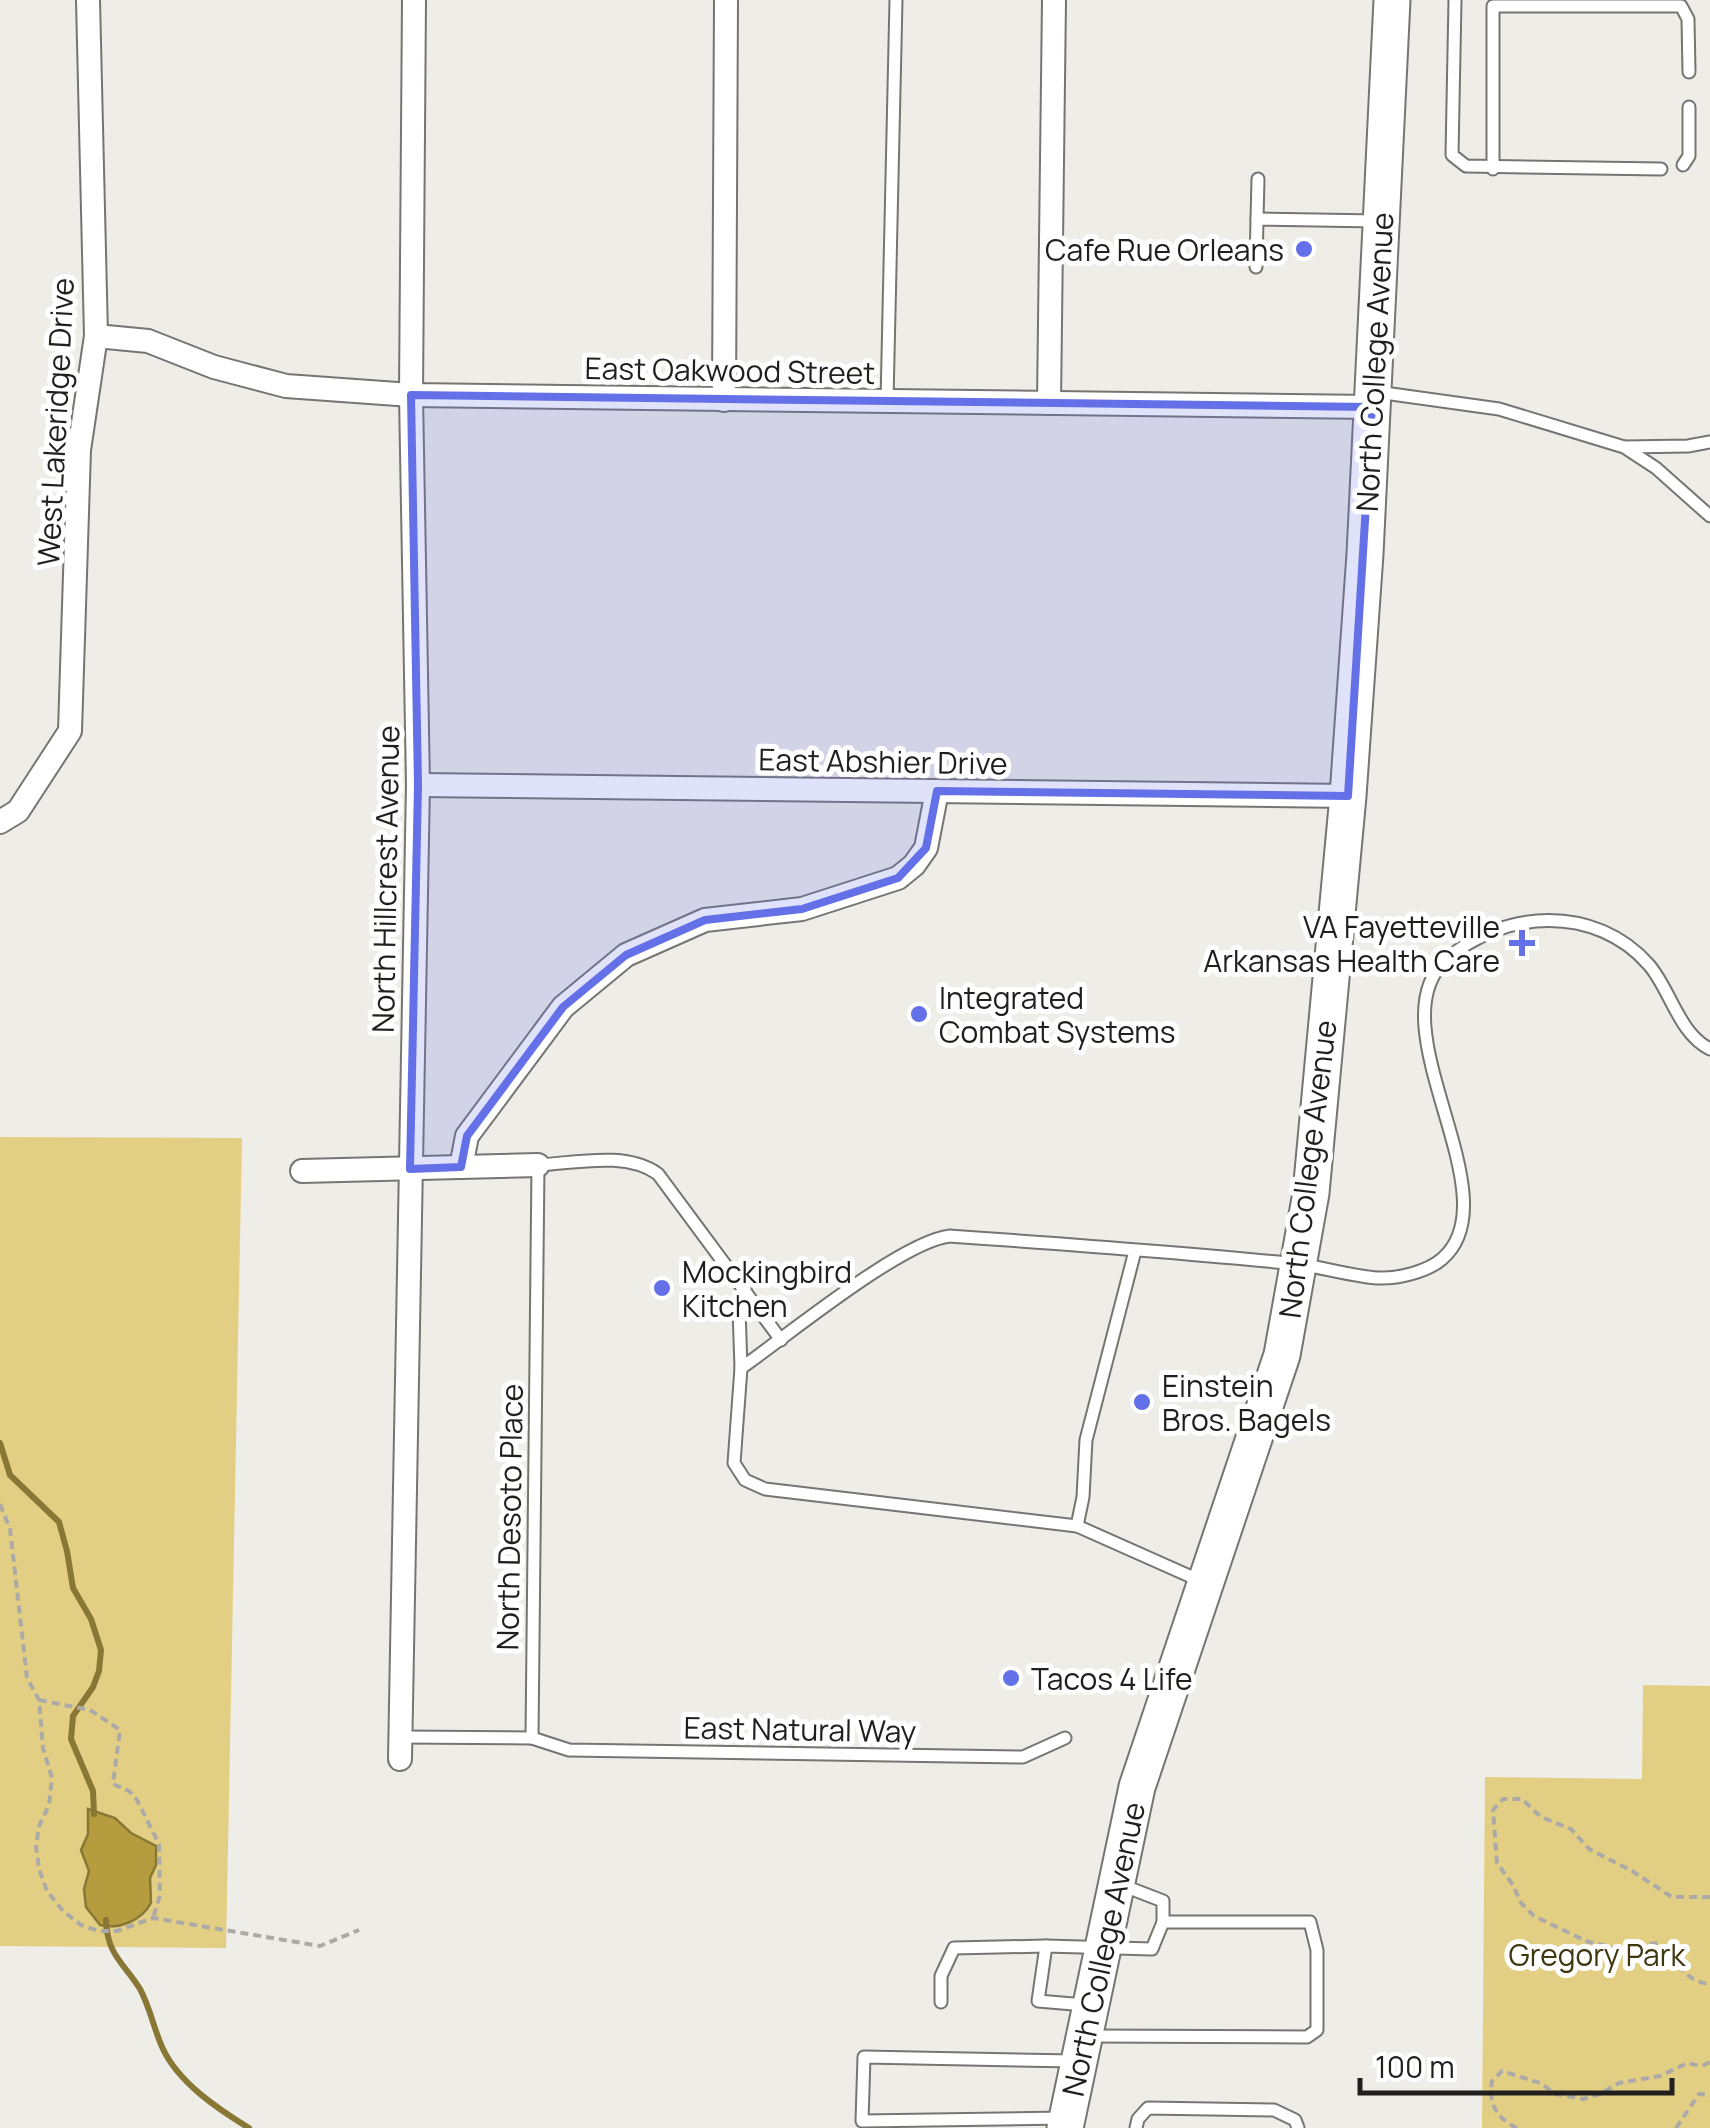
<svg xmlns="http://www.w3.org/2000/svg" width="1710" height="2128" font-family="Manrope,sans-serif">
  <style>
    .green { fill: #e3cf83 }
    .water { fill: #b59d3f; stroke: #887735; stroke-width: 2.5 }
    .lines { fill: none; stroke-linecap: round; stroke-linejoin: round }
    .stream { stroke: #887735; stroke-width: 6 }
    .lane-casing { stroke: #767571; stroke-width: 15 }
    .street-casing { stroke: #767571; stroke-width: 26 }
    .primary-casing { stroke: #767571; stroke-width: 39 }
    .path { stroke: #acaaa7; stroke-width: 4; stroke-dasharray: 8 5; stroke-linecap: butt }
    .lane { stroke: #fff; stroke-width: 11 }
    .street { stroke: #fff; stroke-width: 22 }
    .primary { stroke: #fff; stroke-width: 35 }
    .marked { fill: #6370e8; fill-opacity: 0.2; stroke: #6370e8; stroke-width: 8; stroke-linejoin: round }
    .poi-dot { fill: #6370e8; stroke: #fff; stroke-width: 4 }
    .labels { text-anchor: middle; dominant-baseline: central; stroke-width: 10; stroke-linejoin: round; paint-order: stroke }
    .poi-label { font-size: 30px; fill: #201f1e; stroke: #fff; text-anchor: start }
    .street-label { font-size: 30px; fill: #201f1e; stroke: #fff }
    .park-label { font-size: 30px; fill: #41370f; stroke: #fff }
  </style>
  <rect width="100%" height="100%" fill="#efede8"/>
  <g class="green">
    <polygon points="0,1137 242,1138 226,1948 0,1946"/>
    <polygon points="1643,1685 1710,1686 1710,2128 1482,2128 1485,1777 1642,1779"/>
  </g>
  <path class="water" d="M88 1809 115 1818 131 1833 156 1846V1865L150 1878 151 1903C142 1920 119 1930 100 1925L86 1907 84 1889 89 1871 81 1850 88 1834Z"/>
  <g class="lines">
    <g class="stream">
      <polyline points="0,1443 10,1475 59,1522 67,1551 73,1588 91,1619 101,1650 99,1671 93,1687 73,1716 71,1739 93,1791 94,1814"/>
      <path d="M106 1920C107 1956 125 1964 140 1989 150 2007 154 2030 163 2049 179 2083 218 2109 249 2128"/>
    </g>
    <g class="lane-casing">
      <g id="lane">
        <polyline points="1455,0 1452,155 1466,166 1661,169"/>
        <polyline points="1683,165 1689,156 1689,107"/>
        <polyline points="1493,169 1493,6 1681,6 1688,19 1689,72"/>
        <polyline points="1257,219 1258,179"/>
        <polyline points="1256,267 1257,219 1377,221"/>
        <polyline points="1377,392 1499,409 1624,447 1656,468 1710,516"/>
        <polyline points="887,401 896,0"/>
        <polyline points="1625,447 1688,446 1710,442"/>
        <polyline points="745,1288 739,1309 741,1368 734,1463 745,1480 765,1489 1077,1526 1203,1582"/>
        <path d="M741 1368C786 1337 902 1241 950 1236 1065 1244 1181 1252 1296 1264 1323 1267 1350 1276 1378 1278 1397 1279 1427 1272 1442 1259 1515 1197 1373 1025 1446 960 1503 909 1596 904 1649 965 1670 989 1679 1034 1710 1049"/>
        <polyline points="1077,1526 1083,1497 1086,1440 1135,1251"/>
        <path d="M400 1737 532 1738 538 1165C576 1163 626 1151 658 1174L781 1340"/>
        <polyline points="532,1738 569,1750 1023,1757 1065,1738"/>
        <polyline points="941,2002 941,1976 954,1948 1046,1946"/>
        <polyline points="1085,2005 1038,2001 1046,1946 1152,1949 1163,1922 1163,1901 1119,1884"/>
        <polyline points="1089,2036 1307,2037 1317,2030 1317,1950 1310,1922 1163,1922"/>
        <polyline points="1064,2118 862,2121 864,2057 1075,2061"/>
        <polyline points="1136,2128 1138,2119 1148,2108 1274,2110 1295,2120 1298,2128"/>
      </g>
    </g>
    <g class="street-casing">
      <g id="street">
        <polyline points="96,336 148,341 214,367 286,386 411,395 1372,407"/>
        <polyline points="724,400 726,0"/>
        <polyline points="1049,403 1054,0"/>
        <polyline points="418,785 1348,796"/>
        <polyline points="0,822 18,811 70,731 79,450 96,336 88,0"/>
        <polyline points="461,1167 467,1136 563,1007 626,955 705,920 802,909 898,878 914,865 926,848 937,791"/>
        <polyline points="302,1171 538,1165"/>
        <polyline points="400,1759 418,785 411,395 414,0"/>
      </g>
    </g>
    <g class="primary-casing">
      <polyline id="primary" points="1065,2128 1137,1787 1282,1355 1311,1193 1348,796 1365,554 1392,0"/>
    </g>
    <g class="path">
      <polyline points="0,1504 10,1529 27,1678 39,1700 43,1748 52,1778 49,1805 39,1826 36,1846 39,1869 47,1891 63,1911 81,1925 99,1931 117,1931 153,1918 320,1946 359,1930"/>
      <polyline points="39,1700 90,1710 120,1730 113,1784 129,1791 137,1800 159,1844 160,1895 153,1918"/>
      <path d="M1710 1897H1672L1632 1871 1589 1849 1571 1829 1541 1817 1522 1799H1503L1493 1810 1497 1863 1513 1885 1521 1903 1534 1916 1586 1941 1614 1948 1658 1943C1677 1958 1683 1982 1710 1984"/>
      <path d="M1517 2128C1496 2118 1488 2103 1492 2081L1502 2071 1540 2083 1556 2094 1583 2099 1600 2094 1619 2083 1660 2076 1687 2063 1702 2066 1710 2062"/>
      <polyline points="1676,2128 1699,2094 1710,2095"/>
    </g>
    <use href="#lane" class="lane"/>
    <use href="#street" class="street"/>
    <use href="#primary" class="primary"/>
  </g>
  <path class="marked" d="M411 395 1372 407 1348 796 937 791 926 848 898 878 802 909 705 920 626 955 563 1007 467 1136 461 1167 410 1169 418 785Z"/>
  <g class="poi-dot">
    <circle cx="1304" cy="249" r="10"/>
    <path d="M1517 928h10v10h10v10h-10v10h-10v-10h-10v-10h10z"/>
    <circle cx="919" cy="1014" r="10"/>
    <circle cx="662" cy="1288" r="10"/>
    <circle cx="1142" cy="1402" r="10"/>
    <circle cx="1011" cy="1678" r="10"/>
  </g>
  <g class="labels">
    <g class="poi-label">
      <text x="1284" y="249" text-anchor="end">Cafe Rue Orleans</text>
      <text x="1500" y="926" text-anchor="end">VA Fayetteville<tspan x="1500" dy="34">Arkansas Health Care</tspan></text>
      <text x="939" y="997">Integrated<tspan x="939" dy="34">Combat Systems</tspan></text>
      <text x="682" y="1271">Mockingbird<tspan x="682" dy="34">Kitchen</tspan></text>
      <text x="1162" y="1385">Einstein<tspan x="1162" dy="34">Bros. Bagels</tspan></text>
      <text x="1031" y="1678">Tacos 4 Life</text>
    </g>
    <g class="street-label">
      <text transform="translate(1374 362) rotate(-87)">North College Avenue</text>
      <text transform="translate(730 370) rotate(1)">East Oakwood Street</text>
      <text transform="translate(55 422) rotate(-87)">West Lakeridge Drive</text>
      <text transform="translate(883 761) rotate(1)">East Abshier Drive</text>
      <text transform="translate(385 879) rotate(-89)">North Hillcrest Avenue</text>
      <text transform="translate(1307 1169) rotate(-83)">North College Avenue</text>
      <text transform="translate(509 1517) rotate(-89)">North Desoto Place</text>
      <text transform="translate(800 1729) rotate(1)">East Natural Way</text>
      <text transform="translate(1103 1949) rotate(-78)">North College Avenue</text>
    </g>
    <g class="park-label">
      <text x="1597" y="1954">Gregory Park</text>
    </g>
  </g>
  <path d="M1360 2078v15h312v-15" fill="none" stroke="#201f1e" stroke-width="5"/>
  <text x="1375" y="2078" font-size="30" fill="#201f1e" stroke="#ffffff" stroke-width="8" paint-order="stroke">100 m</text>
</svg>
